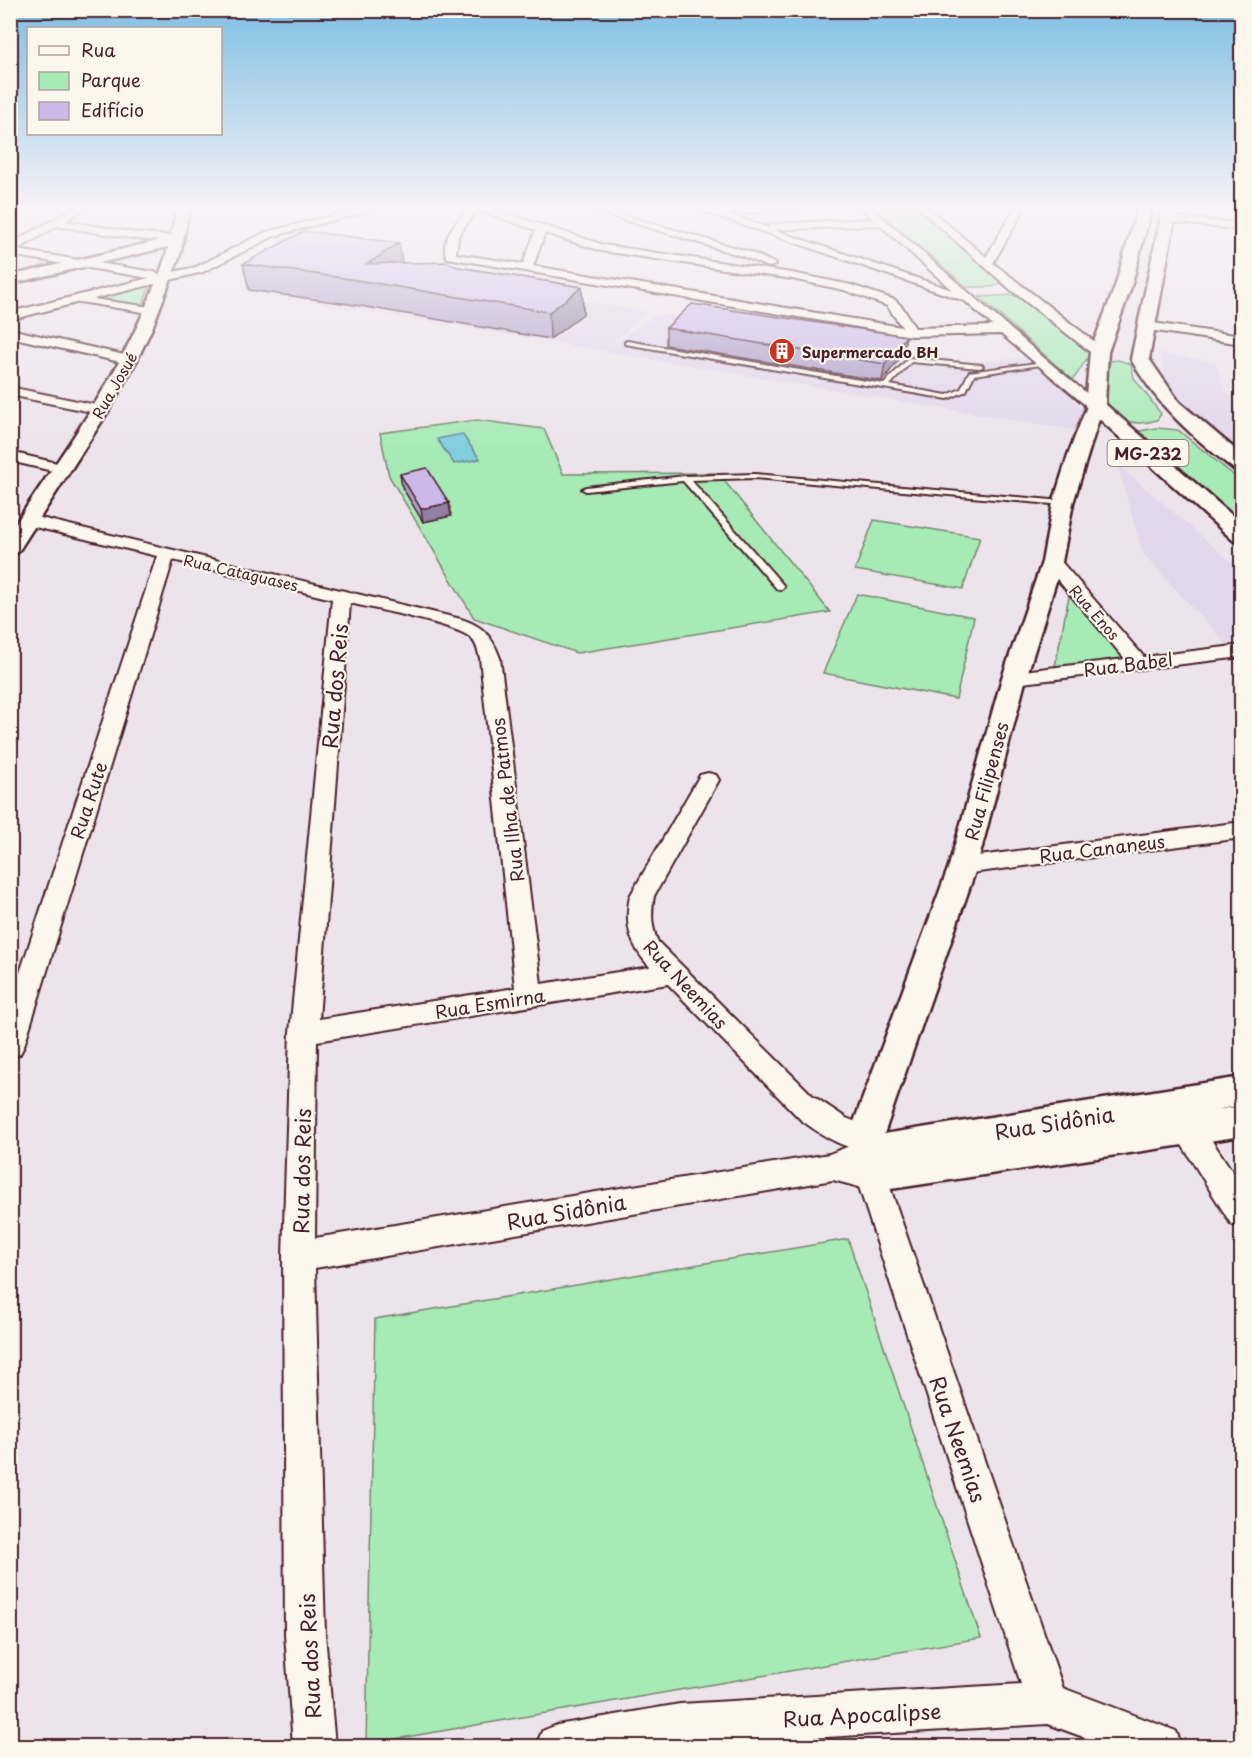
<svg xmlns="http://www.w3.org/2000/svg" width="1252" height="1757" font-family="'Playpen Sans',sans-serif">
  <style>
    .built { fill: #e3d7eb }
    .green { fill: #a6eab5; stroke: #788470; stroke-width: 1.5 }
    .water { fill: #80cede; stroke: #6a8896; stroke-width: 1.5 }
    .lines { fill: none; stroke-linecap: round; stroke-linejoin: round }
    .service-casing { stroke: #4a1f2b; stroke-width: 4 }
    .minor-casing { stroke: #4a1f2b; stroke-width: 4 }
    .tertiary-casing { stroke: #4a1f2b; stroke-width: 5 }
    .primary-casing { stroke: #4a1f2b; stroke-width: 5 }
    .service { fill: #fbf7ec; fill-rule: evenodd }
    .minor { fill: #fbf7ec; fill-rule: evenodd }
    .tertiary { fill: #fbf7ec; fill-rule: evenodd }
    .primary { fill: #fbf7ec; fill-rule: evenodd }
    .wall { fill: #af9fc9; stroke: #4a1f2b; stroke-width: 1.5 }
    .shaded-wall { fill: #8f82a4; stroke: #4a1f2b; stroke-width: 1.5 }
    .building { fill: #ccb9ea; stroke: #4a1f2b; stroke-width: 1.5 }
    .labels { text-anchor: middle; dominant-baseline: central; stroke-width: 4.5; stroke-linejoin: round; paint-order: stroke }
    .far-poi-label { font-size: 15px; font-weight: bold; fill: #4a1f2b; stroke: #fbf7ec; text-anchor: start }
    .far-street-label { font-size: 15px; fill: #4a1f2b; stroke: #fbf7ec }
    .shield { fill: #fbf7ec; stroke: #7f6065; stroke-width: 1.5 }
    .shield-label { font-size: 16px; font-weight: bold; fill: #4a1f2b }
    .street-label { font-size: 18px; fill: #4a1f2b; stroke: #fbf7ec }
    .near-street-label { font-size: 21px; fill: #4a1f2b; stroke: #fbf7ec }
  </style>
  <rect width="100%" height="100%" fill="#ede4eb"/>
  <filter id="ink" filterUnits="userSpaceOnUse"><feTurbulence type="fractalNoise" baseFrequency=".0167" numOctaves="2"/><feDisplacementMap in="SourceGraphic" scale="12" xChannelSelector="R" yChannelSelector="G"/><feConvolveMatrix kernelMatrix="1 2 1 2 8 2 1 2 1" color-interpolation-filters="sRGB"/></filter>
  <g filter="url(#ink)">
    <g class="built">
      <polygon points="313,252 647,312 605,349 657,314 971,362 1028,358 1084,409 1078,431 240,290"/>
      <polygon points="1159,353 1216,362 1224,391 1241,404 1241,456 1201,424 1168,388"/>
      <polygon points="1117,464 1241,570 1241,643 1227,645 1143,554"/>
    </g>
    <g class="green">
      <polygon points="872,206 916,206 999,278 1002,283 992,287 967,287"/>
      <polygon points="150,285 142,306 98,298"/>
      <polygon points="1015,295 1092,351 1073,380 979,297"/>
      <path d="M1118 360 1131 364 1134 378 1161 414 1157 420C1129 429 1104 416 1105 385 1105 377 1108 369 1110 361Z"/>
      <polygon points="477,420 544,429 563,474 718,473 830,612 577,653 474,618 389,476 380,433"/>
      <polygon points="1156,428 1178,430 1241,481 1241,525 1136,435 1140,431"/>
      <polygon points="874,520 980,537 963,589 855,570"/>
      <polygon points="1071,586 1136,669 1052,681"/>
      <polygon points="857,594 974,617 956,699 823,673"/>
      <polygon points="848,1239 981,1638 366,1744 375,1319"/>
    </g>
    <polygon class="water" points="462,434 480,459 454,464 437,439"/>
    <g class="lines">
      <g class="service-casing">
        <g id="service">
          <polygon points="627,341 884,384 909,358 982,365 983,366 980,368 911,362 890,385 947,395 961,389 969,372 1044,362 1047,364 974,375 966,391 948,399 625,344 625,342"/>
          <polygon points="755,474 1063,501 1067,503 1063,505 755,478 691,480 783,585 784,587 780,590 777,589 683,481 586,491 582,489 586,487 685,476"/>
        </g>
      </g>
      <g class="minor-casing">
        <g id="minor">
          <polygon points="78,206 89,206 65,221 137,233 176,236 181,239 176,242 137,239 57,226 17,250 154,272 160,275 196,267 266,232 372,206 387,206 274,236 203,272 93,299 151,307 155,308 155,314 80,302 10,320 10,312 149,278 10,255 10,244"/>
          <path d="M151 206H178L187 209C179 214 159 211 151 206Z"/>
          <path d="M469 206H483L604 245 792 273 851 285 895 300 903 308 915 328 993 326 965 301 688 206H702L717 211 722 208 808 206 803 209 726 214 769 228V225L773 224 873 219 859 206H869L1043 357 1102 406 1100 409H1090L1001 334 911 336 447 258C438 238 459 221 469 206ZM477 210 536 230 523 264 456 254 458 236ZM880 225 952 290 774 230ZM545 233 602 251 792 279 844 290 887 306 902 327 533 266Z"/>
          <polygon points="578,206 592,206 750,252 776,264 770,267 766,266 742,256"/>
          <polygon points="916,206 926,206 986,257 1016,206 1026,206 993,263 1104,349 1106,352 1104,355 1094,355 1011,290"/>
          <polygon points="1168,216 1242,224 1242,230 1164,221 1164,217"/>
          <polygon points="1146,322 1242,336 1242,344 1142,329 1140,326 1142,323"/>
          <polygon points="10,329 129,356 136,360 129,364 10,337"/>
          <polygon points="10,387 101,406 108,410 101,414 10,395"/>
          <polygon points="10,452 66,465 69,468 61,473 10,461"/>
          <path d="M28 515 461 619C483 626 492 636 500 658L541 984 650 967C630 946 624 924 630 896L700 775 708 773 716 775 719 780 654 896C651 913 651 926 658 942L813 1096 846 1118 875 1129 880 1138 875 1147C852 1156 820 1134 801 1120L668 984 317 1041 315 1238 829 1154 847 1147 858 1151 862 1160 882 1166 886 1176 1063 1688 1176 1731 1182 1746H1108L1048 1724 676 1746H536L542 1731 557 1725 680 1704 1021 1684 859 1187 833 1180 315 1268 325 1634 335 1746H293L285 1634 283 1256 290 1032 332 599 173 560 24 1046 20 1054 10 1057V1003L157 556 22 524 20 520ZM350 603C374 609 454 624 470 637 476 642 478 651 480 658L515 988 319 1019Z"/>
          <polygon points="1052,557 1058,558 1144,657 1242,645 1242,657 1014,684 1007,682 1004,678 1007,674 1014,672 1125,659 1046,566 1043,562 1046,558"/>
          <polygon points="1242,822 1242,838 963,874 955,872 951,866 955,860 963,858"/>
          <polygon points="1179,1102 1189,1106 1242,1186 1242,1228 1231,1224 1169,1124 1165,1115 1169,1106"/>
        </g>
      </g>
      <g class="tertiary-casing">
        <g id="tertiary">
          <path d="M178 206H190L180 255 152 328 137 360 109 410 20 549 17 553 10 555V532C61 454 117 381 151 294 157 279 165 263 168 247L10 284V276L170 238Z"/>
          <path d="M1095 401 1103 406 1073 503 1062 562 1026 678 977 866 884 1134 1242 1077V1105L1215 1110 1242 1106V1136L871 1192 858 1187C851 1171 845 1156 848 1138L949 866 1002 678 1042 562 1053 503 1068 455 1087 406Z"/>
        </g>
      </g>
      <g class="primary-casing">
        <g id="primary">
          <polygon points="1138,206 1152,206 1131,287 1108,352 1105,404 1242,524 1242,543 1234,541 1085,406 1090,352 1115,287"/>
          <path d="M1163 206H1177L1149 359 1179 402 1242 455V472L1235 470C1193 437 1157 406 1131 359Z"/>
        </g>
      </g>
      <use href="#service" class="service"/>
      <use href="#minor" class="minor"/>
      <use href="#tertiary" class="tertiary"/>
      <use href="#primary" class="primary"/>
    </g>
    <g class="wall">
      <polygon points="402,263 458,267 582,287 583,314 550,339 349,304 249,290 243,264"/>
      <polygon points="666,328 906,336 903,354 882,381 666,345"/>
      <polygon points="400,474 449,503 451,516 423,522 402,487"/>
    </g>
    <g class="shaded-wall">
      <polygon points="399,243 403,269 367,264"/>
      <polygon points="582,287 583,314 550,339 549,312"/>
      <polygon points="906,336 903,354 882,381 885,364"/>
      <polygon points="449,503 451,516 423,522 421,509"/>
    </g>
    <g class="building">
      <polygon points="304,231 399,243 367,264 447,262 458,267 582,287 549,312 344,278 243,264"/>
      <polygon points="692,304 906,336 885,364 666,328"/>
      <polygon points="427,468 449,503 421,509 400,474"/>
    </g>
  </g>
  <linearGradient id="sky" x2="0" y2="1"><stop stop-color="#7ebee4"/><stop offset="0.46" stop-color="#f7f3f6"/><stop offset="1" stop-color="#f7f3f6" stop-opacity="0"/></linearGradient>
  <rect width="1252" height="452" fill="url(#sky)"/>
  <defs>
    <g id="building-disc" transform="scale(1.35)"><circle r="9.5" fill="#c8321e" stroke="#fbf7ec"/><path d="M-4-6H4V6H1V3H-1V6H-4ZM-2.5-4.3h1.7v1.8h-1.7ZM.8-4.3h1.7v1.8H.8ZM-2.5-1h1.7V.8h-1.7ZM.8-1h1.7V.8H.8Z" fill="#fff"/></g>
  </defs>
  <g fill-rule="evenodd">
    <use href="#building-disc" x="782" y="351"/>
  </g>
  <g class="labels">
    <g class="far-poi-label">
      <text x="802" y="351">Supermercado BH</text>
    </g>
    <g class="far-street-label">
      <text transform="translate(114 385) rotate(-60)">Rua Josué</text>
      <text transform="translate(241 572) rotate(13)">Rua Cataguases</text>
      <text transform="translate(1095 612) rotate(49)">Rua Enos</text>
    </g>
    <rect class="shield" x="1107.5" y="440" width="81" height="26" rx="4.5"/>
    <g class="shield-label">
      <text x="1148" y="453">MG-232</text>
    </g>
    <g class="street-label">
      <text transform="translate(1128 664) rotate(-7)">Rua Babel</text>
      <text transform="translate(986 781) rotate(-75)">Rua Filipenses</text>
      <text transform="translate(88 800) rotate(-72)">Rua Rute</text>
      <text transform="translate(507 800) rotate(-97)">Rua Ilha de Patmos</text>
      <text transform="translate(1102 848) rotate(-7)">Rua Cananeus</text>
      <text transform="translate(686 984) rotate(47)">Rua Neemias</text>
      <text transform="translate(490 1003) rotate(-9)">Rua Esmirna</text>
    </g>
    <g class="near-street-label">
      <text transform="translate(334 686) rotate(-85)">Rua dos Reis</text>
      <text transform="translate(1054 1122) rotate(-9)">Rua Sidônia</text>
      <text transform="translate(301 1171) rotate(-89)">Rua dos Reis</text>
      <text transform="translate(566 1211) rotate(-10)">Rua Sidônia</text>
      <text transform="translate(959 1439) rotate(71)">Rua Neemias</text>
      <text transform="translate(309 1656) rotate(-93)">Rua dos Reis</text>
      <text transform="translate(862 1714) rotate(-3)">Rua Apocalipse</text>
    </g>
  </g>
  <rect width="1252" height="1757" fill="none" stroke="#fbf7ec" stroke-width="36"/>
  <rect x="18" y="18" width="1216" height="1721" fill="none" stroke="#4a1f2b" stroke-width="2" filter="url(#ink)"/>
  <rect x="27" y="27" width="195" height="108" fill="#fbf7ec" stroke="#b4a19f" stroke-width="1.5"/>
  <rect x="39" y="46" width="30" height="9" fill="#fbf7ec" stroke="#b4a19f" stroke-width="1.5"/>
  <text x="81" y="57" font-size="18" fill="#4a1f2b">Rua</text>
  <rect x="39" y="72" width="30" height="18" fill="#a6eab5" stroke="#b4a19f" stroke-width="1.5"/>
  <text x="81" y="87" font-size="18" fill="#4a1f2b">Parque</text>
  <rect x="39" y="102" width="30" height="18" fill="#ccb9ea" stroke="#b4a19f" stroke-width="1.5"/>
  <text x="81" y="117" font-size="18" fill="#4a1f2b">Edifício</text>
</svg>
